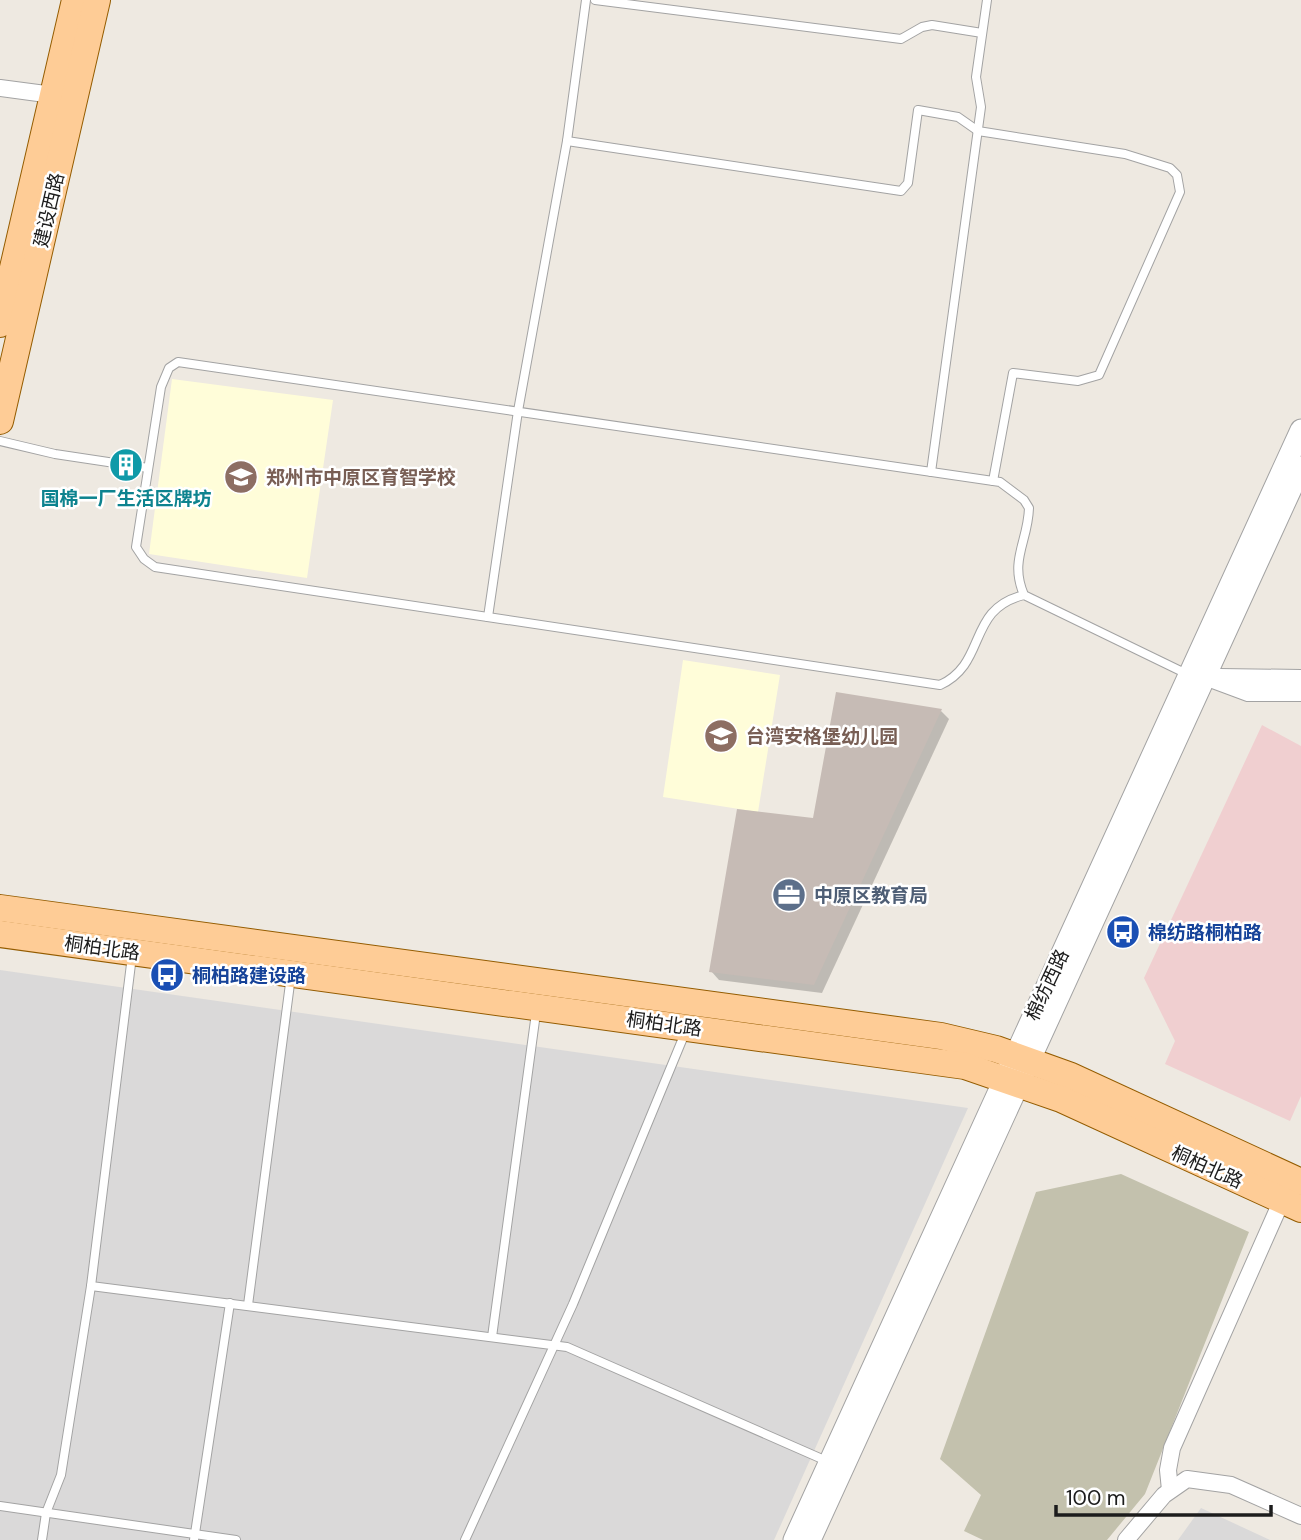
<svg xmlns="http://www.w3.org/2000/svg" width="1301" height="1540" font-family="'DM Sans','Noto Sans SC',sans-serif">
  <style>
    .residential { fill: #dad9d9 }
    .commercial { fill: #f0cfd0 }
    .education { fill: #fffdd9 }
    .construction { fill: #c3c1ad }
    .shadow { fill: #0003 }
    .building { fill: #c6bbb5 }
    .lines { fill: none; stroke-linecap: round; stroke-linejoin: round }
    .service-casing { stroke: #a3a3a3; stroke-width: 10 }
    .minor-casing { stroke: #a3a3a3; stroke-width: 18 }
    .tertiary-casing { stroke: #a3a3a3; stroke-width: 23 }
    .primary-casing { stroke: #945c00; stroke-width: 28 }
    .service { stroke: #fff; stroke-width: 8 }
    .minor { stroke: #fff; stroke-width: 16 }
    .tertiary { stroke: #fff; stroke-width: 21 }
    .primary { stroke: #fecc96; stroke-width: 26 }
    .labels { text-anchor: middle; dominant-baseline: central; stroke-width: 5; stroke-linejoin: round; paint-order: stroke }
    .street-label { font-size: 19px; fill: #1c1c1c; stroke: #fff }
    .education-label { font-size: 19px; font-weight: bold; fill: #785e54; stroke: #fff; text-anchor: start }
    .culture-label { font-size: 19px; font-weight: bold; fill: #0d838f; stroke: #fff }
    .service-label { font-size: 19px; font-weight: bold; fill: #4e5e75; stroke: #fff; text-anchor: start }
    .transit-label { font-size: 19px; font-weight: bold; fill: #164399; stroke: #fff; text-anchor: start }
  </style>
  <rect width="100%" height="100%" fill="#eee9e1"/>
  <g class="residential">
    <polygon points="0,970 968,1108 774,1540 0,1540"/>
    <polygon points="1201,1508 1270,1540 1178,1540"/>
  </g>
  <polygon class="commercial" points="1262,725 1301,746 1301,1096 1290,1121 1165,1064 1175,1041 1144,978"/>
  <g class="education">
    <polygon points="172,379 333,400 307,578 149,554"/>
    <polygon points="683,660 780,675 758,812 663,797"/>
  </g>
  <polygon class="construction" points="1121,1174 1249,1232 1145,1494 1107,1540 983,1540 964,1531 981,1495 940,1459 1036,1192"/>
  <polygon class="shadow" points="941,711 949,719 822,993 719,980 711,971 814,820"/>
  <polygon class="building" points="836,692 942,709 814,985 709,972 737,809 813,818"/>
  <g class="lines">
    <g class="service-casing">
      <g id="service">
        <polyline points="595,0 901,39 922,27 932,25 982,33"/>
        <polyline points="567,141 901,191 908,183 918,110 958,117 978,131 1125,154 1170,168 1177,175 1180,192 1099,375 1078,381 1013,373 993,481"/>
        <polyline points="0,441 55,454 148,468"/>
        <polyline points="931,472 981,107 976,77 987,0"/>
        <path d="M1024 595C1009 560 1028 542 1029 508L1024 500 1000 482 178 362 169 368 161 387 136 547 144 559 155 567 940 685C988 663 966 609 1024 595L1189 675"/>
        <polyline points="488,617 518,411 567,141 586,0"/>
        <polyline points="91,1286 567,1347 829,1462"/>
        <polyline points="248,1305 291,976"/>
        <polyline points="492,1337 536,1013"/>
        <polyline points="0,1506 236,1540"/>
        <polyline points="42,1540 46,1513 61,1475 91,1286 132,956"/>
        <polyline points="194,1540 230,1303"/>
        <polyline points="465,1540 573,1304 685,1033"/>
      </g>
    </g>
    <g class="minor-casing">
      <g id="minor">
        <polyline points="0,88 53,95"/>
        <polyline points="1205,677 1248,693 1301,693"/>
        <polyline points="1219,677 1301,678"/>
        <polyline points="1170,1490 1168,1470 1172,1448 1282,1200"/>
        <polyline points="1126,1540 1164,1495 1187,1479 1231,1485 1301,1516"/>
      </g>
    </g>
    <g class="tertiary-casing">
      <g id="tertiary">
        <polyline points="794,1540 1301,430"/>
        <polyline points="810,1540 1301,467"/>
      </g>
    </g>
    <g class="primary-casing">
      <g id="primary">
        <polyline points="0,324 75,0"/>
        <polyline points="0,421 97,0"/>
        <polyline points="0,908 941,1036 996,1049 1071,1076 1301,1182"/>
        <polyline points="0,934 965,1066 1061,1099 1301,1209"/>
      </g>
    </g>
    <use href="#service" class="service"/>
    <use href="#minor" class="minor"/>
    <use href="#tertiary" class="tertiary"/>
    <use href="#primary" class="primary"/>
  </g>
  <defs>
    <g id="building-disc" transform="scale(1.75)"><circle r="9.5" fill="#0f9aa8" stroke="#fff"/><path d="M-4-6H4V6H1V3H-1V6H-4ZM-2.5-4.3h1.7v1.8h-1.7ZM.8-4.3h1.7v1.8H.8ZM-2.5-1h1.7V.8h-1.7ZM.8-1h1.7V.8H.8Z" fill="#fff"/></g>
    <g id="school-disc" transform="scale(1.75)"><circle r="9.5" fill="#8d6e63" stroke="#fff"/><path d="M0-5L7-2L0 1L-7-2ZM-4 1L0 2.5L4 1V4Q0 6-4 4Z" fill="#fff"/></g>
    <g id="office-disc" transform="scale(1.75)"><circle r="9.5" fill="#5c6f8a" stroke="#fff"/><path d="M-6-3h4V-5.5h4V-3h4V5H-6ZM-1-4.5V-3h2v-1.5ZM-6 0V1H6V0Z" fill="#fff"/></g>
    <g id="bus-disc" transform="scale(1.75)"><circle r="9.5" fill="#1a4fb4" stroke="#fff"/><path d="M-5-6H5V4H4V6H2V4H-2V6H-4V4H-5ZM-3.5-4V0h7V-4ZM-3.5 1.2v1.5H-2V1.2ZM2 1.2v1.5H3.5V1.2Z" fill="#fff"/></g>
  </defs>
  <g fill-rule="evenodd">
    <use href="#building-disc" x="126" y="465"/>
    <use href="#school-disc" x="241" y="477"/>
    <use href="#school-disc" x="721" y="736"/>
    <use href="#office-disc" x="789" y="895"/>
    <use href="#bus-disc" x="1123" y="932"/>
    <use href="#bus-disc" x="167" y="975"/>
  </g>
  <g class="labels">
    <g class="street-label">
      <text transform="translate(49 210) rotate(-77)">建设西路</text>
      <text transform="translate(102 948) rotate(8)">桐柏北路</text>
      <text transform="translate(1047 985) rotate(-65)">棉纺西路</text>
      <text transform="translate(664 1024) rotate(8)">桐柏北路</text>
      <text transform="translate(1207 1167) rotate(24)">桐柏北路</text>
    </g>
    <g class="education-label">
      <text x="266" y="477">郑州市中原区育智学校</text>
      <text x="746" y="736">台湾安格堡幼儿园</text>
    </g>
    <g class="culture-label">
      <text x="126" y="498">国棉一厂生活区牌坊</text>
    </g>
    <g class="service-label">
      <text x="814" y="895">中原区教育局</text>
    </g>
    <g class="transit-label">
      <text x="1148" y="932">棉纺路桐柏路</text>
      <text x="192" y="975">桐柏路建设路</text>
    </g>
  </g>
  <path d="M1056 1505v10h215v-10" fill="none" stroke="#1c1c1c" stroke-width="3.5"/>
  <text x="1066" y="1505" font-size="21" fill="#1c1c1c" stroke="#ffffff" stroke-width="5" paint-order="stroke">100 m</text>
</svg>
